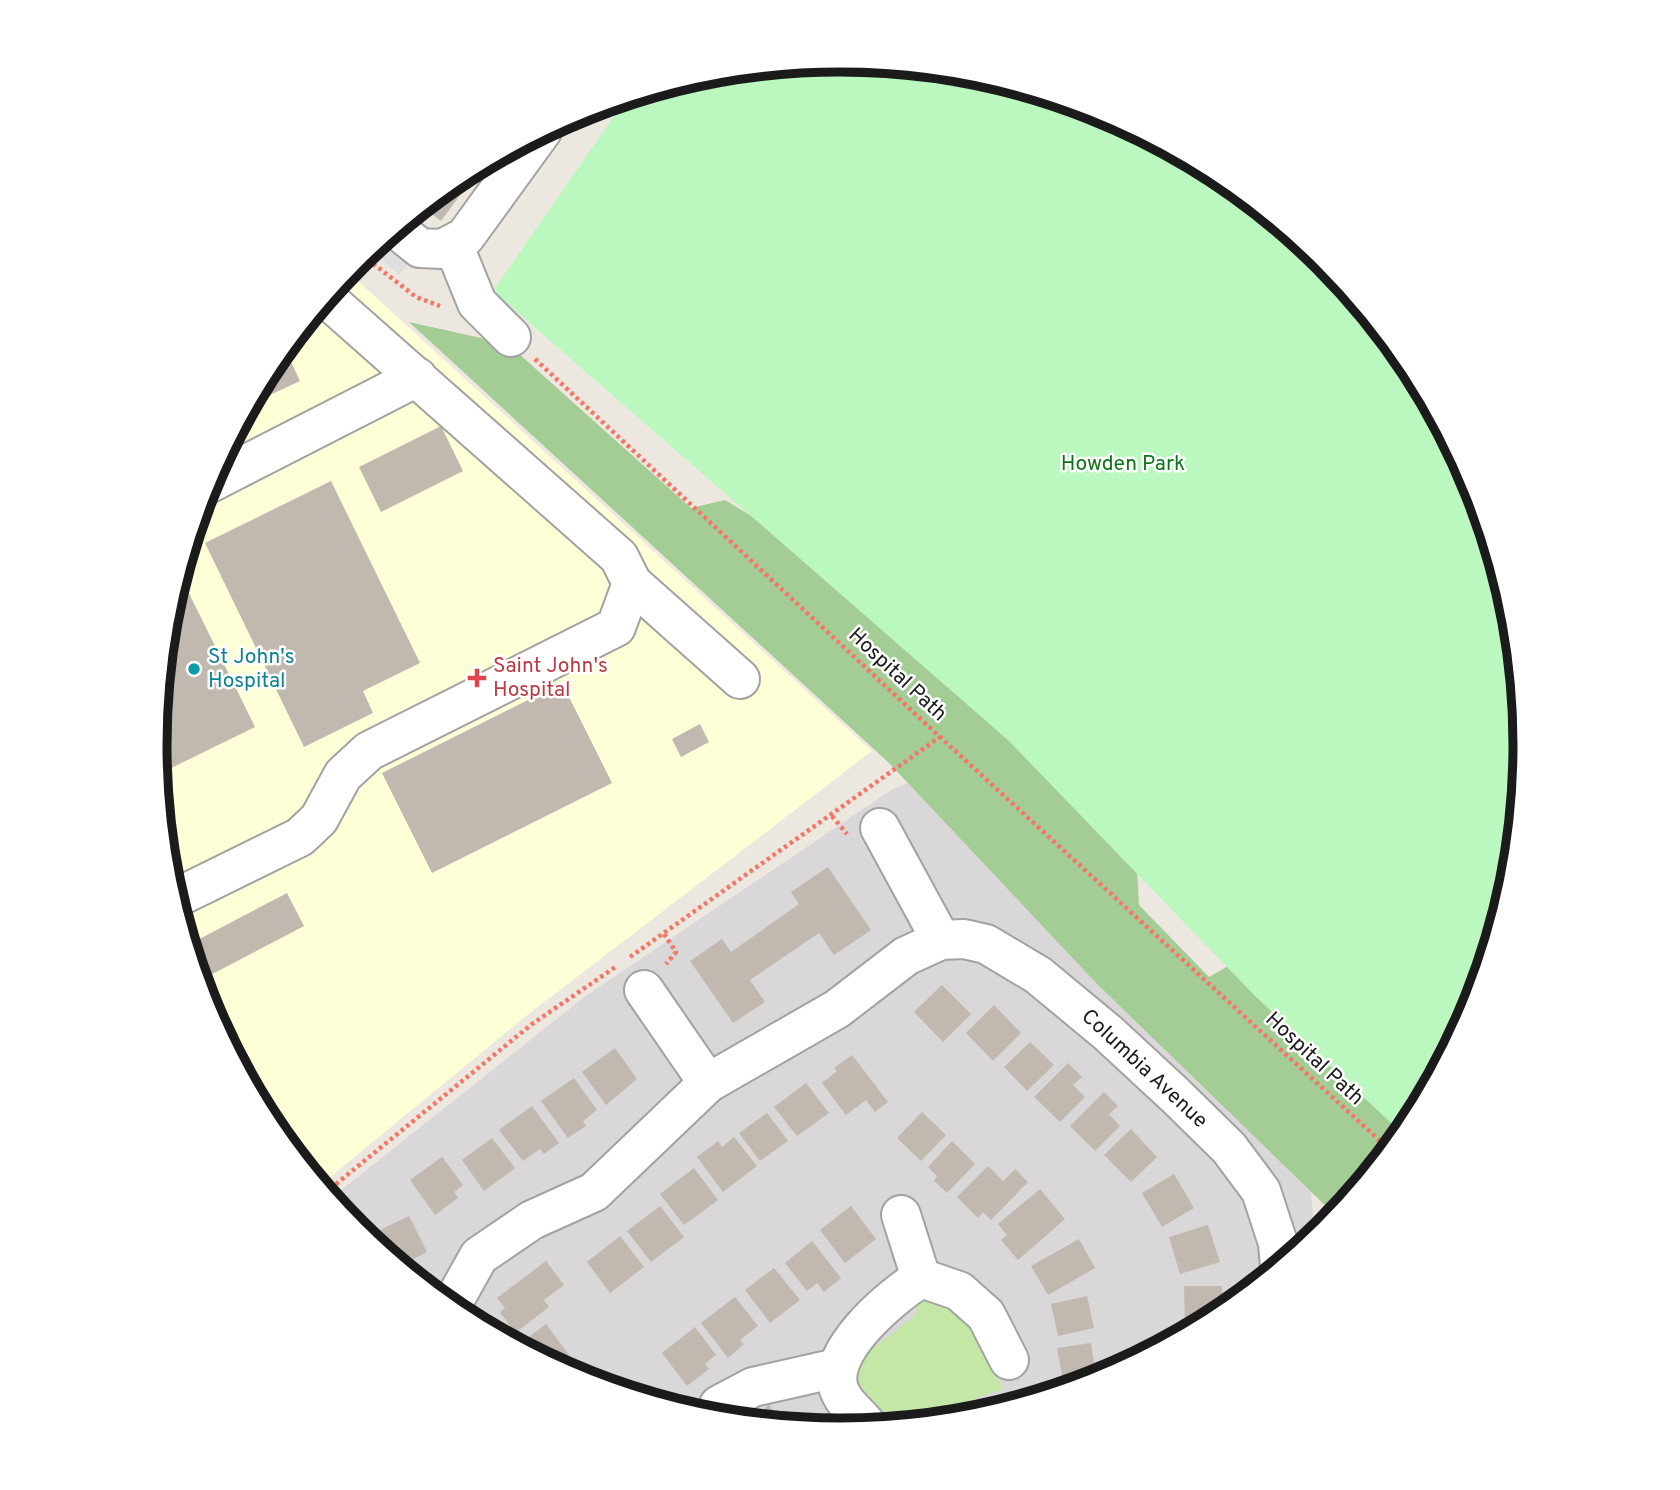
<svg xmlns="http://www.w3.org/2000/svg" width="1680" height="1490" font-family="Overpass,sans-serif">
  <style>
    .residential { fill: #d9d7d7 }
    .education { fill: #feffd7 }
    .grass { fill: #c5e7a5 }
    .forest { fill: #a4cc95 }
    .park { fill: #bbf8c0 }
    .parking { fill: #dfdfdf }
    .building { fill: #c1b8b0 }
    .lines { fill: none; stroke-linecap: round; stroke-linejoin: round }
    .minor-casing { stroke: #a2a2a2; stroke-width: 42 }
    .path { stroke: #f87565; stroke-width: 4.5; stroke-dasharray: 3.5 3.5; stroke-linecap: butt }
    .minor { stroke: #fff; stroke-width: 38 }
    .culture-dot { fill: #0f9aa8; stroke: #fff; stroke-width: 2.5 }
    .health-dot { fill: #e0444e; stroke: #fff; stroke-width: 2.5 }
    .labels { text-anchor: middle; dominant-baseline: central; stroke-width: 5; stroke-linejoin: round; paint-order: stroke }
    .park-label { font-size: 21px; fill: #0c7515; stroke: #fff }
    .culture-label { font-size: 21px; fill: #0d838f; stroke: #fff; text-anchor: start }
    .health-label { font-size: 21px; fill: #be3a42; stroke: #fff; text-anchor: start }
    .street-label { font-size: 21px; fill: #1b1b1b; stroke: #fff }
    .rim { fill: none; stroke: #1b1b1b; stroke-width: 9 }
  </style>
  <rect width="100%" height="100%" fill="#ece8e0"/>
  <polygon class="residential" points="908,783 1097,984 1311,1192 1315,1238 1221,1315 1102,1378 973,1417 840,1430 706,1417 577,1378 459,1315 355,1229 330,1199 587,995 893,789"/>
  <polygon class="education" points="347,271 872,751 526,1016 319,1186 270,1126 207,1007 168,878 155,745 168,611 207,482 270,364"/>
  <polygon class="grass" points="929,1296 962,1311 1003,1389 948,1408 921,1423 897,1425 880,1417 850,1367 860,1350 871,1350 916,1315 918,1302"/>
  <polygon class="forest" points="409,322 508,344 691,508 725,500 869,588 1134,816 1139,905 1209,977 1265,945 1410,1126 1336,1216 1097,984 889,763"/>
  <polygon class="park" points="840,60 974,73 1103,112 1221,175 1325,261 1410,364 1473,483 1512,612 1525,745 1512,879 1473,1008 1403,1134 1255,996 1009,741 493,291 627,97 707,73"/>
  <polygon class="parking" points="399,224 425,246 399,275 369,249"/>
  <g class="building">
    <polygon points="485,161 441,221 421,206 459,175"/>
    <polygon points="284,347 300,381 270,395 262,379"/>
    <polygon points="441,426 463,471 381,512 359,467"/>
    <polygon points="331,481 420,663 363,691 373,713 304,747 205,543"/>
    <polygon points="179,573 255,727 157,775 155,745 168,611"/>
    <polygon points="562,683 612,783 432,873 382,773"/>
    <polygon points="700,724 709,742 681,757 672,739"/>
    <polygon points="828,867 871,930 834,955 819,933 750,980 765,1002 733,1023 690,961 722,939 731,952 799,904 791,892"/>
    <polygon points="287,893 304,926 199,981 188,945"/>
    <polygon points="942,985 971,1014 943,1042 914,1012"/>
    <polygon points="994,1005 1021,1033 993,1061 966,1033"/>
    <polygon points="1030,1042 1054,1065 1027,1091 1004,1067"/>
    <polygon points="615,1048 637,1079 606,1105 582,1072"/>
    <polygon points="852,1055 888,1102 875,1112 866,1100 846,1115 822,1083 837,1071 834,1068"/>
    <polygon points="1068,1063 1082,1077 1073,1085 1085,1097 1060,1122 1034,1097"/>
    <polygon points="574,1078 597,1110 583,1121 586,1126 568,1138 541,1101"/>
    <polygon points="806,1083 829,1113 797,1136 774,1107"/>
    <polygon points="1104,1092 1118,1106 1109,1114 1120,1126 1095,1151 1070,1126"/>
    <polygon points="532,1106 559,1143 544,1154 540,1149 523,1161 499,1130"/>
    <polygon points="922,1112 946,1135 921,1161 897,1138"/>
    <polygon points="767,1113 788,1141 760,1161 739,1133"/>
    <polygon points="1131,1129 1157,1157 1131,1182 1104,1155"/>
    <polygon points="734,1137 757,1166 723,1192 697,1157 718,1141 722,1147"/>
    <polygon points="492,1138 515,1168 484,1191 462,1160"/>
    <polygon points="952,1141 975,1164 947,1193 934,1181 937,1176 928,1167"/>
    <polygon points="442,1157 463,1185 454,1192 458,1198 435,1215 410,1180"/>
    <polygon points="988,1166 1003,1181 1015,1169 1028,1182 991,1220 983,1212 978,1218 957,1197"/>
    <polygon points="694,1168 718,1200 684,1225 660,1194"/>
    <polygon points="1174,1174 1194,1208 1162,1227 1142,1193"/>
    <polygon points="1040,1189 1065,1219 1018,1260 1001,1240 1007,1235 998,1224"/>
    <polygon points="660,1206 684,1237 651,1262 627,1231"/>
    <polygon points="851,1206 876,1239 845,1263 820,1230"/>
    <polygon points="409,1216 427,1252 399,1266 387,1256 376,1232"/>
    <polygon points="1208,1225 1220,1262 1180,1274 1169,1237"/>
    <polygon points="620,1236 644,1267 610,1293 587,1262"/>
    <polygon points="1079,1239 1095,1268 1048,1295 1031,1266"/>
    <polygon points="812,1241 841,1278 824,1292 817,1283 807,1291 785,1263"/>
    <polygon points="546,1261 564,1285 544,1300 549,1307 515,1333 500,1312 505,1308 497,1298"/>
    <polygon points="774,1268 800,1300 770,1323 745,1290"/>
    <polygon points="1184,1286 1222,1286 1222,1314 1201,1326 1185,1326"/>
    <polygon points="1087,1296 1094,1328 1058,1336 1051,1304"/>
    <polygon points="735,1297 758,1326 740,1340 744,1344 728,1358 701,1323"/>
    <polygon points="546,1324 569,1355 555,1366 518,1345"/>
    <polygon points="695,1327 716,1355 705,1364 709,1369 687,1386 662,1353"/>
    <polygon points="1091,1343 1096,1376 1063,1381 1057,1348"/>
    <polygon points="575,1363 589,1382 564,1371"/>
    <polygon points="769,1405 777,1416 784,1410 796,1426 749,1421"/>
  </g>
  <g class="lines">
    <g class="minor-casing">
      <g id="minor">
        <polyline points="395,228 420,248 442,249 465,237 542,131"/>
        <polyline points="453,244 477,303 511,337"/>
        <polyline points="206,485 417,377"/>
        <polyline points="632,583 740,679"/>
        <polyline points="880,828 941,940"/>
        <polyline points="174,899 300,837 319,819 343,775 369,751 616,627 632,583 619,557 325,297"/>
        <polyline points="644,990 708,1083"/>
        <polyline points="901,1215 921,1278"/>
        <polyline points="450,1308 479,1256 532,1220 594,1192 708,1083 837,1009 906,956 941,940 964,939 986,944 1038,975 1108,1033 1176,1096 1229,1148 1261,1191 1278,1243 1280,1267"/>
        <polyline points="719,1405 753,1387 837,1368"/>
        <path d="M869 1428C861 1416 847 1407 841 1394 820 1355 892 1296 921 1278L959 1291 986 1315 1009 1360"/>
      </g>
    </g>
    <g class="path">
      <polyline points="362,255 416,297 440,306"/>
      <polyline points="535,359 940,737 1390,1150"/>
      <polyline points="832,816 847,834"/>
      <polyline points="664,934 676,952 666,964"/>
      <polyline points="630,957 940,737"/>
      <polyline points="325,1193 532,1024 617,966"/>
    </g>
    <use href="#minor" class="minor"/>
  </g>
  <circle class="culture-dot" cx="194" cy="669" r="7"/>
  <path class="health-dot" d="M473.5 667.5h7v7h7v7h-7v7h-7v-7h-7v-7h7z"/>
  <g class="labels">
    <g class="park-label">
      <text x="1123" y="464">Howden Park</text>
    </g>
    <g class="culture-label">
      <text x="208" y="657">St John's<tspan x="208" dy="24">Hospital</tspan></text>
    </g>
    <g class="health-label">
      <text x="493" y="666">Saint John's<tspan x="493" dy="24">Hospital</tspan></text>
    </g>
    <g class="street-label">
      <text transform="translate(897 675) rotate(43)">Hospital Path</text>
      <text transform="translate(1314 1059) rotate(43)">Hospital Path</text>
      <text transform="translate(1144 1069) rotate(43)">Columbia Avenue</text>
    </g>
  </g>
  <path d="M0 0H1680V1490H0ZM167 745a673 673 0 1 1 1346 0a673 673 0 1 1-1346 0Z" fill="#fff" fill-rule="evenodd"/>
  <path class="rim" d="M167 745a673 673 0 1 1 1346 0a673 673 0 1 1-1346 0Z"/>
</svg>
